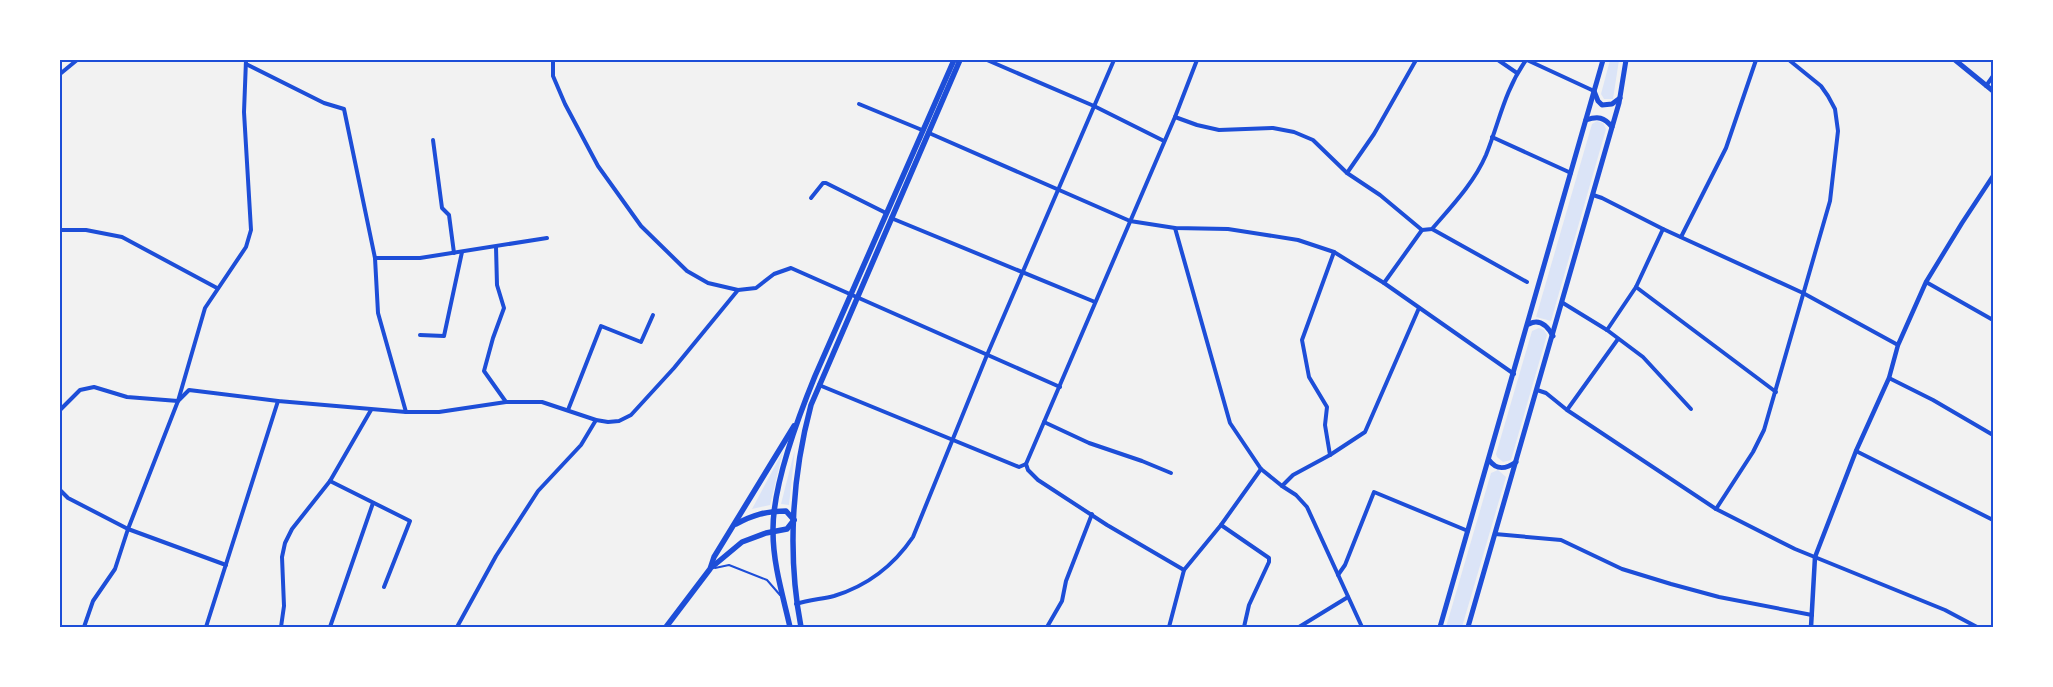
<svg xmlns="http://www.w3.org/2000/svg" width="2053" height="687" font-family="'PT Serif',serif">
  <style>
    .green { fill: #dbe4f7 }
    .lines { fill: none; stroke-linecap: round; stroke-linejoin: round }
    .service { stroke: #1d4ed8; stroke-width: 2 }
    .minor { stroke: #1d4ed8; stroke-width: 4 }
    .tertiary { stroke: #1d4ed8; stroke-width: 4.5 }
    .secondary { stroke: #1d4ed8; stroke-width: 5 }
    .primary { stroke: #1d4ed8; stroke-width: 5.5 }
    .neatline { fill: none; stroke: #1d4ed8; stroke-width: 2 }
  </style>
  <rect width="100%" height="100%" fill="#f2f2f2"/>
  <g class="green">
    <polygon points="1610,60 1619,60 1613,99 1604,99 1601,94"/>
    <polygon points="1597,121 1603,123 1606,129 1551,321 1536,317 1592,124"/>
    <polygon points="1539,328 1544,330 1547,335 1511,460 1503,462 1497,457 1496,454 1532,331"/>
    <polygon points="795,449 789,505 781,504"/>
    <polygon points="783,451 770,505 752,509"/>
    <polygon points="1498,470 1506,477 1462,627 1446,627 1491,473"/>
  </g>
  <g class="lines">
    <polyline class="service" points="715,568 729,565 767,580 780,595"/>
    <g class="minor">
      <polyline points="553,60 553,76 565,104 598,166 641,226 687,271 708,283 738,290 756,288 774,274 791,268 1060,387"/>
      <polyline points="987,60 1094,106 1164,141"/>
      <polyline points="1498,60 1517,73"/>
      <polyline points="1527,60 1594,91"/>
      <polyline points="246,64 324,103 344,109 375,258 378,313 406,412"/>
      <polyline points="60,74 77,60"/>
      <polyline points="1986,86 1993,76"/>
      <polyline points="859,104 922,130"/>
      <polyline points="1175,117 1197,125 1219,130 1273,128 1294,132 1313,140 1347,173 1380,195 1422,230"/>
      <polyline points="929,133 1130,221 1175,228 1228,229 1260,234 1298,240 1334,252 1384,283 1514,374"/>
      <polyline points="1492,137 1571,173"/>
      <polyline points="433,140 442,208 449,215 454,253"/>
      <polyline points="1347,173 1374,134 1416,60"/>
      <polyline points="1593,195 1602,198 1663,229 1803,293 1898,345"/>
      <polyline points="811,198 823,183 826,183 886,213"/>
      <polyline points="891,218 1095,302"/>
      <polyline points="1175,228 1230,423 1261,469 1282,486 1296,495 1307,507 1362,627"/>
      <polyline points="1432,229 1527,282"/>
      <polyline points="60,230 86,230 122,237 217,288"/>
      <polyline points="1681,237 1726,148 1756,60"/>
      <polyline points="496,247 497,285 504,308 493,338 484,371 506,402"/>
      <polyline points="375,258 420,258 547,238"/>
      <polyline points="1926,282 1993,320"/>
      <path d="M1384 283 1422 230 1432 229C1451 207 1474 183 1486 155 1500 120 1504 92 1526 60"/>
      <polyline points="1636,287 1776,392"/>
      <polyline points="1563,303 1607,330 1643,357 1691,409"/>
      <polyline points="1607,330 1636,287 1663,229"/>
      <polyline points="420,335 444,336 462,252"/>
      <polyline points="1889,378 1933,400 1993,435"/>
      <polyline points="819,385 1019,467 1026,464"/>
      <polyline points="1537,390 1546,393 1567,410 1716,509 1795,549 1945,610 1977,627"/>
      <polyline points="60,410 80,390 94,387 127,397 178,401 189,390 278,401 406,412 439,412 506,402 542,402 596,420 608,422 619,421 631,415 674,368 738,290"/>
      <polyline points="568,410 601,326 641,342 653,315"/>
      <polyline points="1567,410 1618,339"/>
      <polyline points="1044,422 1089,443 1142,461 1171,473"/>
      <polyline points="1856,451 1993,520"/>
      <polyline points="1330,455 1325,425 1327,407 1309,377 1302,340 1334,252"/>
      <polyline points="330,481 410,521 384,587"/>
      <polyline points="1282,486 1293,475 1330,455 1365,432 1419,308"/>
      <polyline points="60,490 68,498 128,529 226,565"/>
      <polyline points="1716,509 1753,452 1764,430 1830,201 1838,131 1835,109 1828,96 1821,86 1789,60"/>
      <polyline points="1221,525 1269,558 1269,562 1249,605 1244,627"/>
      <polyline points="1495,534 1561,540 1622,569 1671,584 1719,597 1812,615"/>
      <polyline points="1184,570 1107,525 1038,480 1028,470 1026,464 1175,117 1197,60"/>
      <polyline points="1338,575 1345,565 1374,492 1468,531"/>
      <path d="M796 604C809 600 822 599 834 596 867 586 894 565 913 537L987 355 1114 60"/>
      <polyline points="84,627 93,601 115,569 128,529 178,401 205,308 246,247 251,230 244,112 246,60"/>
      <polyline points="206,627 278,401"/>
      <polyline points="281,627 284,606 282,557 285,543 292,529 330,481 371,410"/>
      <polyline points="330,627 373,503"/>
      <polyline points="457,627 496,556 538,491 581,445 596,420"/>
      <polyline points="1047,627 1062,601 1066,581 1092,514"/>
      <polyline points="1169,627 1184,570 1221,525 1261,469"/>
      <polyline points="1299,627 1348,597"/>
    </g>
    <polyline class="tertiary" points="1811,627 1815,557 1856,451 1889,378 1898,345 1926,282 1962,223 1993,176"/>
    <g class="secondary">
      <polyline points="1955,60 1993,91"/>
      <polyline points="1594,91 1598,101 1602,105 1612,104 1620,98"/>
      <path d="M1586 120C1598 116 1604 117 1612 127"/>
      <path d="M1529 324C1540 318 1548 327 1553 336"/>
      <path d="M1489 460C1497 471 1506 469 1516 462"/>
      <polyline points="1440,627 1603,60"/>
      <polyline points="1468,627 1619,103 1626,60"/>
    </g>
    <g class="primary">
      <path d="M736 524C753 515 766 511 786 511L794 520"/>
      <polyline points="712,567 742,542 766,533 787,529 794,520"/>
      <polyline points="666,627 710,569 714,557 794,426"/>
      <path d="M790 627C783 596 773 564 773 532 772 486 797 420 815 376L954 60"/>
      <path d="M801 627C787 554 792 476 811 405L960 60"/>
    </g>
  </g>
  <rect width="2053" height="687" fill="none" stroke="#ffffff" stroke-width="122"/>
  <rect x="61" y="61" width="1931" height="565" class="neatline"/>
</svg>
